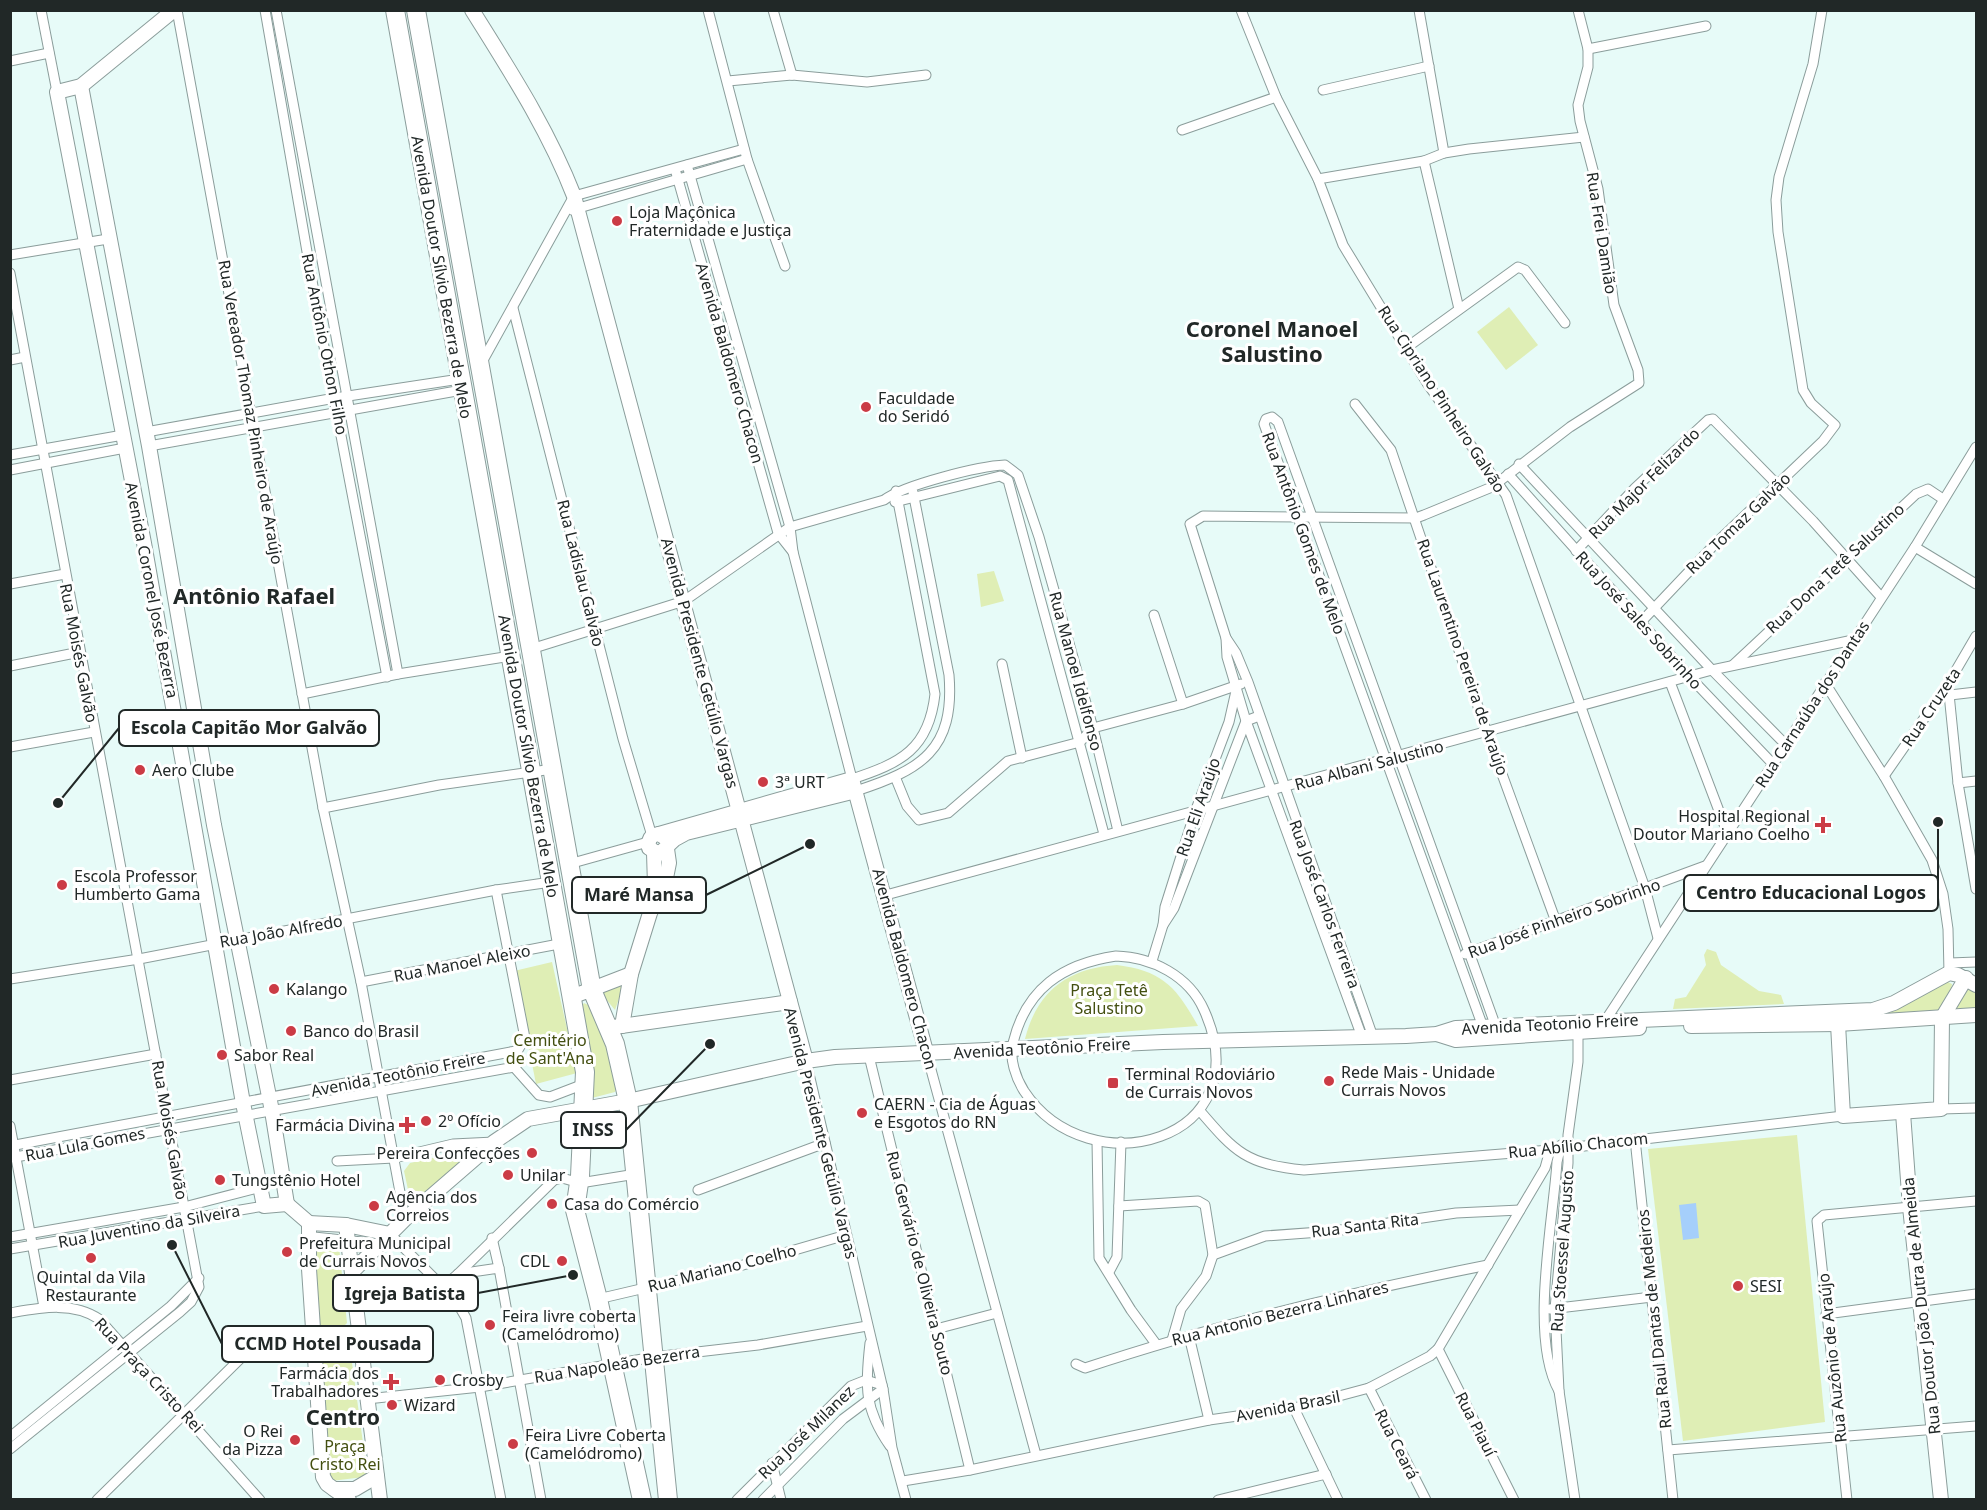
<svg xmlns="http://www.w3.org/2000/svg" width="1987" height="1510" font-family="'Noto Sans',sans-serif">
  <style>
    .green { fill: #dfeeb5 }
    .water { fill: #a5cffb }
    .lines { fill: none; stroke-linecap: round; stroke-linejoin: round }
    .street-casing { stroke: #8b9d9b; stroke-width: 11 }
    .secondary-casing { stroke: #8b9d9b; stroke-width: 16 }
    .highway-casing { stroke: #8b9d9b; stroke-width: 20 }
    .street { stroke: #fff; stroke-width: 9 }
    .secondary { stroke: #fff; stroke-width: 14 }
    .highway { stroke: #fff; stroke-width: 18 }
    .poi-dot { fill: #cb3b45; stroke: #fff; stroke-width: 2 }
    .labels { text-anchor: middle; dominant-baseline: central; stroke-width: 6; stroke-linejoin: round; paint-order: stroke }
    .poi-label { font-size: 16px; fill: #212827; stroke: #fff; text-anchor: start }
    .street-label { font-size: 16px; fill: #212827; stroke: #fff }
    .park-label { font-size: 16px; fill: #434f10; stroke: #fff }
    .district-label { font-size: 22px; font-weight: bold; fill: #212827; stroke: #fff }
    .leader { fill: none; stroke: #212827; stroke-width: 2 }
    .callout-dot { fill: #212827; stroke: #fff; stroke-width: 2 }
    .callout { fill: #fff; stroke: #212827; stroke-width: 2 }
    .callout-label { font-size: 18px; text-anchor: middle; font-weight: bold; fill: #212827 }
  </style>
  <rect width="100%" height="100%" fill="#e7fbf8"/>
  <g class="green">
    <polygon points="1509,307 1538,345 1506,370 1477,332"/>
    <polygon points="994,571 1004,601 981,607 977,574"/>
    <polygon points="1707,949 1716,952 1721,965 1759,991 1781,995 1784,1004 1673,1009 1675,999 1686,997 1706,965 1704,955"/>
    <polygon points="552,962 577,1073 536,1084 514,971"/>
    <path d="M1117 965C1163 971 1176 987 1198 1026L1025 1039C1037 991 1068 968 1117 965Z"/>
    <path d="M1946 981 1952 984C1951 997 1945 1008 1932 1013L1876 1014Z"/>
    <polygon points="624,984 615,1010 600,992"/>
    <polygon points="1966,985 1976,992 1976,1009 1950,1012"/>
    <path d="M584 1003 588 1005C598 1026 624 1070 615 1092L588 1099 581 1007Z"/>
    <polygon points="1797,1135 1825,1422 1683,1441 1648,1149"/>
    <polygon points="472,1149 475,1150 421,1196 410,1199 404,1171 410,1163"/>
    <polygon points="339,1246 347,1323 344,1326 318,1330 315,1247"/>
    <polygon points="350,1348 367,1472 364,1477 331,1481 327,1478 322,1354 325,1350"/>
  </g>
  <polygon class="water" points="1696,1203 1699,1238 1683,1240 1679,1205"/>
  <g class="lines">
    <g class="street-casing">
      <g id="street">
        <polyline points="41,10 57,92"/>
        <polyline points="177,10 323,808 361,982 405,1219"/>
        <polyline points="265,10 318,315 387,677"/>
        <polyline points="276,10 398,674"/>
        <polyline points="708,10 747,159 785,266"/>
        <polyline points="773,10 792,75"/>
        <polyline points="1241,10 1276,97 1318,179 1343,245 1427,383 1506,495 1645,888 1658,938"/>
        <polyline points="1419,10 1444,153"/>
        <polyline points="1588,49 1706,26"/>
        <polyline points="10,61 49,53"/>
        <polyline points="728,81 792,75 867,82 926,75"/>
        <polyline points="1323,90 1429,66"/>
        <polyline points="1182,130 1276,97"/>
        <polyline points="1424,161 1459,309"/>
        <path d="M687 165 790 527 793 552 852 779C901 763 929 749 935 694L896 491"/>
        <polyline points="675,169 778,533 793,552"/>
        <polyline points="1318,179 1424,161 1444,153 1469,149 1584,137"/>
        <polyline points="572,210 747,159"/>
        <polyline points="10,255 108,239"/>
        <polyline points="10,273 199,1287 191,1302 180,1312 10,1449"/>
        <polyline points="513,308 623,739 652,836"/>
        <polyline points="1406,348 1518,267 1525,270 1565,323"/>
        <polyline points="10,360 25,357"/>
        <polyline points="482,362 574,196 744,149"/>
        <polyline points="1355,404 1391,450 1487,733 1555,919"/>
        <polyline points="146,432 335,398 460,379"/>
        <polyline points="149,446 462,390"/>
        <polyline points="10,455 123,435"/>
        <polyline points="1519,464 1712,670 1786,745"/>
        <polyline points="10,470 125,448"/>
        <polyline points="1508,474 1689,676 1773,764"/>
        <polyline points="895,502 1000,476 1008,480 1104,834"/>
        <polyline points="1915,547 1976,584"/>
        <polyline points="1576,551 1635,488 1708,420 1713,419 1813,521 1881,597"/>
        <polyline points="10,584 65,574"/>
        <polyline points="1154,615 1183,704"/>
        <polyline points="1641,622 1715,544 1823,441 1835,425 1811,403 1803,390 1778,232 1776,200 1779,177 1813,64 1822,10"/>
        <polyline points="1226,638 1236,653 1248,682 1373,1037"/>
        <path d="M531 649 684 601 790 527 884 500C904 485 979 466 1005 465L1018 475 1039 537 1093 728 1118 831"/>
        <polyline points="1002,664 1022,758"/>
        <polyline points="1733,665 1916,494 1928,489 1943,499"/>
        <polyline points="10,666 80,652"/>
        <polyline points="1670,682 1727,832"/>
        <polyline points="1825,683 1884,776 1932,860 1943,894 1948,929 1949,973"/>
        <polyline points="1948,684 1958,783 1976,889"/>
        <polyline points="302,694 398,674 511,656"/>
        <polyline points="1950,695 1976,692"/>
        <polyline points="10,747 94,732"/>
        <polyline points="1884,776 1948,684 1976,636"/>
        <polyline points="896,779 907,806 919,820 948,813 1008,761 1080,742 1093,728 1183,704 1241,684"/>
        <polyline points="1958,783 1976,781"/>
        <path d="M856 791C921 770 955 750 949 675L913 492"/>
        <polyline points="323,808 439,785 553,769"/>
        <polyline points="569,864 648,842"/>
        <polyline points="496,890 525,1038 518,1050 511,1052"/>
        <polyline points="886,895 1712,670 1853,640"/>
        <polyline points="1163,925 1174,908 1246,721 1259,716"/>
        <polyline points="1465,954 1705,866"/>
        <path d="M1116 956C1152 957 1189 976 1204 1010 1263 1141 1089 1189 1024 1091 1016 1078 1009 1059 1013 1043 1026 989 1062 964 1116 956Z"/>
        <polyline points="1152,961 1163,925 1165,907 1195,812 1229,722 1236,691"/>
        <polyline points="1950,963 1976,962"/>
        <polyline points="10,979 139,959 496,890 551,882"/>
        <polyline points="361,982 564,943"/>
        <polyline points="1605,1021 1915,547 1976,447"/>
        <polyline points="1483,1027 1264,424 1266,419 1272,417 1278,422 1496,1027"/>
        <polyline points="1362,1037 1246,721 1227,657 1226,638 1190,524 1203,516 1416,518 1424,515 1492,487 1570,427 1639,383 1638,370 1614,305 1598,189 1580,121 1578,105 1588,67 1588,49 1578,10"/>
        <polyline points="927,1055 1036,1455"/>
        <polyline points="869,1056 970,1470"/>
        <polyline points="806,1061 883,1389 892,1448 906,1500"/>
        <polyline points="10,1080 156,1054"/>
        <polyline points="1941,1109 1976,1108"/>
        <path d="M1200 1111C1236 1153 1246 1164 1304 1170L1550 1150 1843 1116"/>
        <polyline points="10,1126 44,1307"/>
        <polyline points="1635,1139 1673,1500"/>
        <polyline points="1097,1141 1099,1258 1131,1310 1156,1344"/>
        <polyline points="10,1146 511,1052 514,1067 539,1095 550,1097 584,1084"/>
        <polyline points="10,1158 514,1067"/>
        <polyline points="337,1161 394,1158 453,1144 494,1142"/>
        <polyline points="698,1190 825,1143"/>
        <polyline points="1119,1206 1198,1201 1205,1205 1213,1255 1206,1276 1181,1309 1172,1340"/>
        <polyline points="390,1234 455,1299 466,1318 501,1500"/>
        <polyline points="10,1237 184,1207 261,1187"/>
        <polyline points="492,1238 499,1268"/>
        <polyline points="10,1249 264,1206"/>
        <polyline points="1213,1255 1265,1236 1334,1231 1456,1213 1520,1210"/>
        <polyline points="1109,1272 1117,1257 1121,1142"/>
        <polyline points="458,1274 554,1180 562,1178 580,1183 636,1174"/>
        <polyline points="442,1288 458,1274 499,1268 541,1500"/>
        <polyline points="598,1299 743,1265 846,1235"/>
        <polyline points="1550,1309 1652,1297"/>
        <path d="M10 1313C39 1308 73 1301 99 1319L260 1500"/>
        <polyline points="1826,1314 1976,1294"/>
        <polyline points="936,1329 997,1313"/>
        <polyline points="1189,1336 1209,1420"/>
        <path d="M870 1343C865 1386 864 1409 890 1446"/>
        <polyline points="1438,1349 1514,1500"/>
        <path d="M1076 1364 1085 1368C1217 1324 1352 1292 1488 1265"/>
        <polyline points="1369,1388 1426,1500"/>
        <path d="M1559 1391C1529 1338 1553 1223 1557 1162L1561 1145"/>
        <polyline points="367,1399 480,1387 654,1357 758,1345 867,1326"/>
        <polyline points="1294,1408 1338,1500"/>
        <polyline points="10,1437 171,1306 199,1278"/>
        <polyline points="1668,1450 1976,1426"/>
        <polyline points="772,1463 781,1500"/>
        <polyline points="903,1481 970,1470 1209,1420 1294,1408 1369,1388 1430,1356 1438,1349 1545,1168 1550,1150"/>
        <polyline points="97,1500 247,1352 359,1341"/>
        <polyline points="737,1500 851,1386 866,1380 882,1385"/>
        <polyline points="763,1500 843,1419 883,1389"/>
        <polyline points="1218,1500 1326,1474"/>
        <polyline points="1575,1500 1559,1391 1555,1309 1568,1163 1568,1135 1578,1062 1578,1032"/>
        <polyline points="1847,1500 1817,1221 1824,1215 1976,1201"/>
      </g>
    </g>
    <g class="secondary-casing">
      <g id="secondary">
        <polyline points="174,10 81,86 57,92 144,543 243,1103 264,1206 287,1204"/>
        <path d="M472 10C510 71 548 129 574 196L806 1061"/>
        <polyline points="81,86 149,446 214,825 272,1111 287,1204"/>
        <polyline points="659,834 852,779 927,1055"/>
        <path d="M668 844 667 839 659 834C650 835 648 840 649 848L659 854 675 839 686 833 856 791"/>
        <polyline points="653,899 655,885 654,853"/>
        <polyline points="574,996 631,974"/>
        <polyline points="1838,1024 1843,1116 1941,1109 1942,1018 1966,978"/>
        <polyline points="622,1026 631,974 650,913 666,878 669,863 667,849"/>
        <polyline points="1691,1026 1838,1024 1976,1015"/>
        <polyline points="614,1027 790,1002"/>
        <polyline points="1437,1034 1456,1040 1639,1028"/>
        <polyline points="1903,1113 1910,1207 1941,1500"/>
        <polyline points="287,1204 309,1223 309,1269 323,1477 327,1484 349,1500"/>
        <polyline points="309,1223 346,1225 390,1234"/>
        <polyline points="346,1225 380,1500"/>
        <polyline points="309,1239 376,1246"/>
        <polyline points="354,1270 405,1219 494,1142 528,1119 628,1101 806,1061 835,1057 1163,1042 1406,1036 1437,1034 1456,1028 1873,1010 1894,1003 1949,973 1958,975 1976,985"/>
        <polyline points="334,1489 355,1489 377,1476"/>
      </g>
    </g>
    <g class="highway-casing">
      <g id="highway">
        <polyline points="395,10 585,1072 580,1176 575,1210 598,1299 642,1500"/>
        <polyline points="416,10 592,990 615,1044 628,1101 668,1500"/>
      </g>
    </g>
    <use href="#street" class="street"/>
    <use href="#secondary" class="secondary"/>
    <use href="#highway" class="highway"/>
  </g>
  <g class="poi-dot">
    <circle cx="617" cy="221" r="6"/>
    <circle cx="866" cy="407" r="6"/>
    <circle cx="140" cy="770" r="6"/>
    <circle cx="763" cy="782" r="6"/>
    <path d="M1820 816h6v6h6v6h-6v6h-6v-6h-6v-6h6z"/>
    <circle cx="62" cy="885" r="6"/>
    <circle cx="274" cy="989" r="6"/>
    <circle cx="291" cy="1031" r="6"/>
    <circle cx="222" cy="1055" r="6"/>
    <circle cx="1329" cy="1081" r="6"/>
    <rect x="1107" y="1077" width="12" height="12" rx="3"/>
    <circle cx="862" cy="1113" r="6"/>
    <circle cx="426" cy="1121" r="6"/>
    <path d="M404 1116h6v6h6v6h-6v6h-6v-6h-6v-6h6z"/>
    <circle cx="532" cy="1153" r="6"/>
    <circle cx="508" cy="1175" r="6"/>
    <circle cx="220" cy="1180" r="6"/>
    <circle cx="552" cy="1204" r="6"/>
    <circle cx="374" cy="1206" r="6"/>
    <circle cx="287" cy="1252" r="6"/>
    <circle cx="91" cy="1258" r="6"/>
    <circle cx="562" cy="1261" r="6"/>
    <circle cx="1738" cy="1286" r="6"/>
    <circle cx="490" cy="1325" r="6"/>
    <circle cx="440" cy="1380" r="6"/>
    <path d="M388 1373h6v6h6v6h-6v6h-6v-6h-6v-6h6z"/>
    <circle cx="392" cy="1405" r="6"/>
    <circle cx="295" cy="1440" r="6"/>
    <circle cx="513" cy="1444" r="6"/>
  </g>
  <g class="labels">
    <g class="poi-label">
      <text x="629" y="212">Loja Maçônica<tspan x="629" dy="18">Fraternidade e Justiça</tspan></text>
      <text x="878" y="398">Faculdade<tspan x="878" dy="18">do Seridó</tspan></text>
      <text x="152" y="770">Aero Clube</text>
      <text x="775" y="782">3ª URT</text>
      <text x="1810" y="816" text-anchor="end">Hospital Regional<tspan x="1810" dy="18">Doutor Mariano Coelho</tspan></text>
      <text x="74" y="876">Escola Professor<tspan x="74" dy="18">Humberto Gama</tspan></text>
      <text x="286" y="989">Kalango</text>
      <text x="303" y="1031">Banco do Brasil</text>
      <text x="234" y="1055">Sabor Real</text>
      <text x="1341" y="1072">Rede Mais - Unidade<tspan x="1341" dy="18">Currais Novos</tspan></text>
      <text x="1125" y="1074">Terminal Rodoviário<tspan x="1125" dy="18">de Currais Novos</tspan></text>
      <text x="874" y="1104">CAERN - Cia de Águas<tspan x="874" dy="18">e Esgotos do RN</tspan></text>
      <text x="438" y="1121">2º Ofício</text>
      <text x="395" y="1125" text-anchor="end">Farmácia Divina</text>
      <text x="520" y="1153" text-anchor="end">Pereira Confecções</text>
      <text x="520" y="1175">Unilar</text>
      <text x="232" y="1180">Tungstênio Hotel</text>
      <text x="386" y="1197">Agência dos<tspan x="386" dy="18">Correios</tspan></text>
      <text x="564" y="1204">Casa do Comércio</text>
      <text x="299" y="1243">Prefeitura Municipal<tspan x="299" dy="18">de Currais Novos</tspan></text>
      <text x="550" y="1261" text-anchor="end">CDL</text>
      <text x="91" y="1277" text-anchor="middle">Quintal da Vila<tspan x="91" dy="18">Restaurante</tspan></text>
      <text x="1750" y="1286">SESI</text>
      <text x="502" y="1316">Feira livre coberta<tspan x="502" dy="18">(Camelódromo)</tspan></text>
      <text x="379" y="1373" text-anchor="end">Farmácia dos<tspan x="379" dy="18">Trabalhadores</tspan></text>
      <text x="452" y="1380">Crosby</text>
      <text x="404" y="1405">Wizard</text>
      <text x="283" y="1431" text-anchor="end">O Rei<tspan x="283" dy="18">da Pizza</tspan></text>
      <text x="525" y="1435">Feira Livre Coberta<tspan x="525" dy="18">(Camelódromo)</tspan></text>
    </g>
    <g class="street-label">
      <text transform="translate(1602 233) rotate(81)">Rua Frei Damião</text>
      <text transform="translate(442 277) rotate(80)">Avenida Doutor Sílvio Bezerra de Melo</text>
      <text transform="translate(325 344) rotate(79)">Rua Antônio Othon Filho</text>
      <text transform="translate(730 363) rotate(74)">Avenida Baldomero Chacon</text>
      <text transform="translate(1442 399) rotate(57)">Rua Cipriano Pinheiro Galvão</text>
      <text transform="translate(251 412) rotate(80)">Rua Vereador Thomaz Pinheiro de Araújo</text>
      <text transform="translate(1644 483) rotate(-45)">Rua Major Felizardo</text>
      <text transform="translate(1738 523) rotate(-44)">Rua Tomaz Galvão</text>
      <text transform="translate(1304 533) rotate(70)">Rua Antônio Gomes de Melo</text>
      <text transform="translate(1835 568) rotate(-43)">Rua Dona Tetê Salustino</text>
      <text transform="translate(581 573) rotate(76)">Rua Ladislau Galvão</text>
      <text transform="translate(152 590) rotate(79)">Avenida Coronel José Bezerra</text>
      <text transform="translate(1639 620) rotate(48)">Rua José Sales Sobrinho</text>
      <text transform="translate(79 653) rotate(79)">Rua Moisés Galvão</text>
      <text transform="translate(1463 657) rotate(71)">Rua Laurentino Pereira de Araújo</text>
      <text transform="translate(700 663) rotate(75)">Avenida Presidente Getúlio Vargas</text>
      <text transform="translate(1076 671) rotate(75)">Rua Manoel Idelfonso</text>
      <text transform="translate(1812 704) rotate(-57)">Rua Carnaúba dos Dantas</text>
      <text transform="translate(1931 707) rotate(-56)">Rua Cruzeta</text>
      <text transform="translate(529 756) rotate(80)">Avenida Doutor Sílvio Bezerra de Melo</text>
      <text transform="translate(1369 765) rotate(-15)">Rua Albani Salustino</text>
      <text transform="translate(1198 807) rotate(-71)">Rua Eli Araújo</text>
      <text transform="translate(1325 904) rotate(70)">Rua José Carlos Ferreira</text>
      <text transform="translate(1564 918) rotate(-20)">Rua José Pinheiro Sobrinho</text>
      <text transform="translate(281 931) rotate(-10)">Rua João Alfredo</text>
      <text transform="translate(462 963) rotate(-11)">Rua Manoel Aleixo</text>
      <text transform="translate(905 969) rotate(75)">Avenida Baldomero Chacon</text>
      <text transform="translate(1550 1024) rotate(-3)">Avenida Teotonio Freire</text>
      <text transform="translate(1042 1048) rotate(-3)">Avenida Teotônio Freire</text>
      <text transform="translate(398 1074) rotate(-11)">Avenida Teotônio Freire</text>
      <text transform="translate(170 1130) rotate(80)">Rua Moisés Galvão</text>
      <text transform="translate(821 1133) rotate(76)">Avenida Presidente Getúlio Vargas</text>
      <text transform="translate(85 1144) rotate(-11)">Rua Lula Gomes</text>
      <text transform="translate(1578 1145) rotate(-6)">Rua Abílio Chacom</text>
      <text transform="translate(1365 1225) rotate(-7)">Rua Santa Rita</text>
      <text transform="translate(149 1226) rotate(-10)">Rua Juventino da Silveira</text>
      <text transform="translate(1562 1251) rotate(-86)">Rua Stoessel Augusto</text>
      <text transform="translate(920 1263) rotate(76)">Rua Gervário de Oliveira Souto</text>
      <text transform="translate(722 1268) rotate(-14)">Rua Mariano Coelho</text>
      <text transform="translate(1921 1306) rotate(-96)">Rua Doutor João Dutra de Almeida</text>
      <text transform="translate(1280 1313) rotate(-14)">Rua Antonio Bezerra Linhares</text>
      <text transform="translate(1654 1319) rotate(-96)">Rua Raul Dantas de Medeiros</text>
      <text transform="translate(1832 1358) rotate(-96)">Rua Auzônio de Araújo</text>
      <text transform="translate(617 1364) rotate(-9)">Rua Napoleão Bezerra</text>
      <text transform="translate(149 1375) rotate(47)">Rua Praça Cristo Rei</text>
      <text transform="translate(1288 1406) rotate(-11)">Avenida Brasil</text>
      <text transform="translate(1476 1424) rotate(63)">Rua Piauí</text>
      <text transform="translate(806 1432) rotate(-44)">Rua José Milanez</text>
      <text transform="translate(1397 1444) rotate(63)">Rua Ceará</text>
    </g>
    <g class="park-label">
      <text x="1109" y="990">Praça Tetê<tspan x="1109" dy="18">Salustino</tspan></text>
      <text x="550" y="1040">Cemitério<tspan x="550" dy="18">de Sant'Ana</tspan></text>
      <text x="345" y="1446">Praça<tspan x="345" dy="18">Cristo Rei</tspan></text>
    </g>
    <g class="district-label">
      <text x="1272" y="328">Coronel Manoel<tspan x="1272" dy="25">Salustino</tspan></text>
      <text x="254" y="595">Antônio Rafael</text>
      <text x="343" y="1416">Centro</text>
    </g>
  </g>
  <path class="leader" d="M58 803L119 728M1938 822L1938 893M810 844L706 895M710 1044L626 1130M573 1275L478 1293M172 1245L222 1344"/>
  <g class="callout-dot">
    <circle cx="58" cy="803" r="6"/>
    <circle cx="1938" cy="822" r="6"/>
    <circle cx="810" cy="844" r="6"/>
    <circle cx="710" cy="1044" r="6"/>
    <circle cx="573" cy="1275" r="6"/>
    <circle cx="172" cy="1245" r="6"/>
  </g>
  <g class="callout">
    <rect x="119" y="710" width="260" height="36" rx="6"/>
    <rect x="1684" y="875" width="254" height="36" rx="6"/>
    <rect x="572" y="877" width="134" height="36" rx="6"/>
    <rect x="561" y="1112" width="65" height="36" rx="6"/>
    <rect x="333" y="1275" width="145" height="36" rx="6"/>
    <rect x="222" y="1326" width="211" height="36" rx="6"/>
  </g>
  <g class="callout-label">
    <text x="249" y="734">Escola Capitão Mor Galvão</text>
    <text x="1811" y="899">Centro Educacional Logos</text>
    <text x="639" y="901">Maré Mansa</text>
    <text x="593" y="1136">INSS</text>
    <text x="405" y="1300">Igreja Batista</text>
    <text x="328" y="1350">CCMD Hotel Pousada</text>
  </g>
  <rect width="1987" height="1510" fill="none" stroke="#212827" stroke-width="24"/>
</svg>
